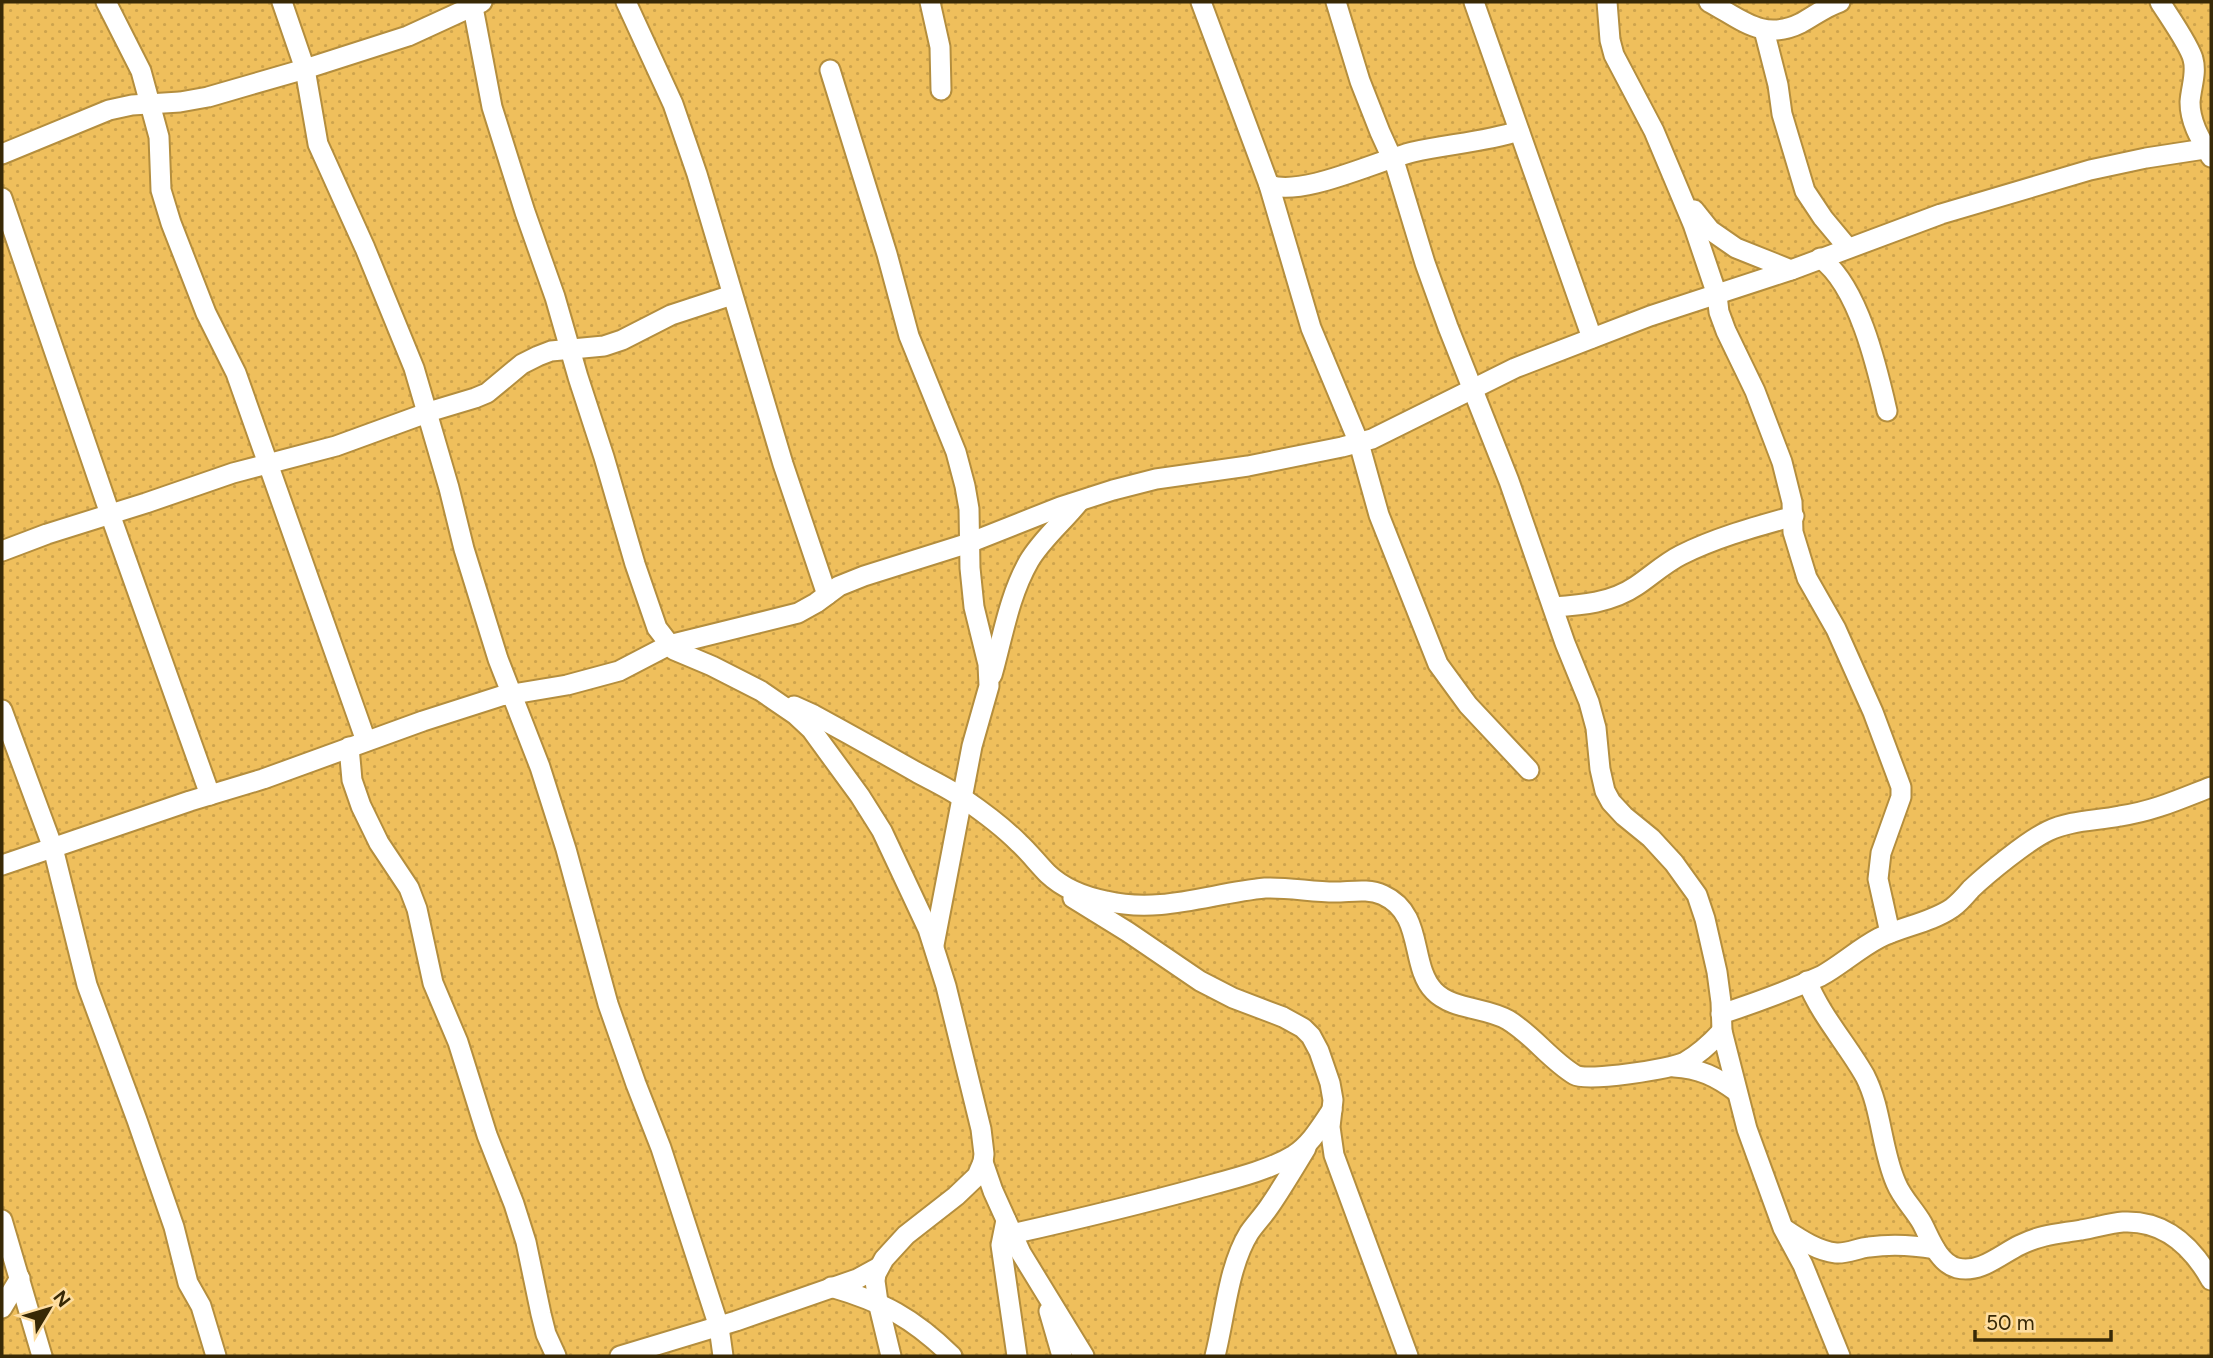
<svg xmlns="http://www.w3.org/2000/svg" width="2213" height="1358" font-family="Figtree,sans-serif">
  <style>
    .grass { fill: url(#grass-dots) }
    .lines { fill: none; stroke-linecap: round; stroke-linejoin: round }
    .minor-casing { stroke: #b48e3e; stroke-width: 23 }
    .minor { stroke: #fff; stroke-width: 19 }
  </style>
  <defs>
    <pattern id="grass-dots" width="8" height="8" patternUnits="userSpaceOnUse" patternTransform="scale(1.75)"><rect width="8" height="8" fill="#efbf5c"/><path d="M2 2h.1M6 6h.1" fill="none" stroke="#cea44e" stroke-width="1.8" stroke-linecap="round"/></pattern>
  </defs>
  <rect width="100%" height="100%" fill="#f7d081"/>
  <rect class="grass" x="2" y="2" width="2209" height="1354"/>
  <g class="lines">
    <g class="minor-casing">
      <g id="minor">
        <polyline points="106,2 141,71 159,137 161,190 171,223 206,313 236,373 366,741"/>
        <polyline points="282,2 305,69 318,144 365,248 414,368 449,488 464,549 498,659 540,767 566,849 608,1004 636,1084 661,1148 719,1327 723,1356"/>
        <polyline points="472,2 492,107 525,212 555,297 578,377 604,457 635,564 657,628 674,650 712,666 761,691 796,715 811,729 860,796 882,831 928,929 946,986 981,1129 984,1154 983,1162 977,1176 956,1196 906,1235 884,1259 876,1274 875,1281 878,1302 891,1356"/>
        <polyline points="626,2 673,104 697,174 783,464 827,595"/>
        <polyline points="930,2 940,47 941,90"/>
        <polyline points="1201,2 1269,185 1311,328 1359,443 1379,515 1438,664 1468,705 1529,770"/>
        <polyline points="1336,2 1360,81 1380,132 1396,167 1425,263 1448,327 1509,481 1565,643 1589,702 1596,728 1600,769 1605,791 1611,802 1624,816 1651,838 1674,863 1697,895 1705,919 1717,972 1721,1002 1722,1031 1747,1129 1783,1228 1803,1265 1840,1356"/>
        <polyline points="1474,2 1592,338"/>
        <polyline points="1607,2 1610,40 1614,55 1654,131 1693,224 1717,295 1719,312 1726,331 1755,391 1782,462 1792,502 1793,532 1807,578 1836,629 1873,712 1901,787 1901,797 1881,853 1878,879 1890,933"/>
        <path d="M1709 2C1741 19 1763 42 1801 23 1814 16 1825 7 1840 2"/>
        <path d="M2160 2C2168 15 2190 46 2193 59 2197 73 2191 87 2190 102 2190 123 2201 140 2211 157"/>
        <polyline points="1764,30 1778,85 1782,114 1805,191 1823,218 1848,248"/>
        <polyline points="830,70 887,254 909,336 956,452 965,486 969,509 970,568 974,607 988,664 989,686 972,746 934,945"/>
        <polyline points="2,154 109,110 132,105 180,102 208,97 305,69 408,36 482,2"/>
        <path d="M1269 185C1303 197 1376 161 1413 152 1449 144 1484 142 1519 131"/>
        <polyline points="2,198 110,514 210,795"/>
        <polyline points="1694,210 1710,230 1736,248 1791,270"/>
        <path d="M1820 258C1858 285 1877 367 1887 411"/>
        <polyline points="2,551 47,534 146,503 233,473 336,446 435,410 475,398 487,393 522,364 538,356 551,351 604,346 622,340 671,315 732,295"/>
        <path d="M1553 607C1582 605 1611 603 1636 586 1651 576 1665 563 1681 555 1717 537 1755 527 1794 516"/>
        <path d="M992 675C1003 636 1009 596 1029 561 1042 539 1063 522 1079 502"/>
        <path d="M794 706 814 715C849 734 883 753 918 773 933 781 950 789 964 799 983 812 1003 827 1019 843 1029 852 1038 864 1048 874 1063 888 1085 897 1106 901 1162 914 1211 893 1265 888 1288 887 1312 892 1335 892 1351 892 1368 888 1383 895 1425 914 1409 965 1434 991 1452 1010 1486 1007 1508 1020 1533 1035 1550 1060 1575 1075 1587 1082 1671 1069 1685 1062 1699 1054 1711 1043 1722 1031"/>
        <polyline points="2,710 53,848 87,985 137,1120 174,1227 188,1283 201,1306 216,1356"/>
        <polyline points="349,747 352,780 361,806 379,843 409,888 417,909 433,983 458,1042 487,1135 514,1204 526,1242 541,1314 546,1334 556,1356"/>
        <polyline points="2,865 190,801 263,779 423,721 501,696 567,685 619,671 669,645 798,613 816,603 839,586 864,576 969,543 1060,507 1113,490 1156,479 1248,466 1342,447 1372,439 1515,368 1650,316 1791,270 1941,214 2090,170 2146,158 2211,148"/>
        <polyline points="1073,898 1128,932 1200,981 1233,998 1283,1017 1303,1028 1311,1036 1319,1051 1330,1083 1333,1100 1330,1127 1334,1155 1408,1356"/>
        <path d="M1807 981C1821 1016 1847 1044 1865 1076 1882 1109 1881 1149 1896 1183 1902 1198 1914 1209 1922 1223 1930 1238 1938 1263 1957 1268 1980 1274 2001 1254 2020 1245 2043 1234 2057 1234 2081 1230 2095 1228 2109 1223 2123 1222 2164 1220 2192 1246 2211 1280"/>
        <path d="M1721 1014C1755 1003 1788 991 1821 976 1841 965 1858 949 1879 938 1903 926 1930 923 1952 908 1960 902 1965 896 1971 889 1988 873 2027 841 2048 831 2071 820 2096 821 2120 816 2154 811 2180 799 2211 787"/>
        <path d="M1674 1067C1699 1068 1717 1077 1737 1092"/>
        <polyline points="983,1162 993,1191 1021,1253 1084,1356"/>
        <polyline points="2,1220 42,1356"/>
        <polyline points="1006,1220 1001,1245 1017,1356"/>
        <path d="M1786 1230C1801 1240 1818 1251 1836 1253 1847 1254 1858 1248 1869 1247 1891 1244 1913 1245 1935 1249"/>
        <path d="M1012 1234C1074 1220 1137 1205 1199 1188 1228 1180 1268 1171 1294 1155 1311 1144 1321 1126 1332 1110"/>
        <path d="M831 1287C883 1302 913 1318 952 1356"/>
        <polyline points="2,1308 20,1278"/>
        <polyline points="1049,1311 1062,1356"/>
        <polyline points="620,1356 736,1321 857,1279 879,1267"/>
        <path d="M1215 1356C1225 1317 1228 1267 1249 1233 1255 1224 1263 1216 1269 1207 1282 1188 1294 1168 1306 1148"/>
      </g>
    </g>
    <use href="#minor" class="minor"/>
  </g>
  <rect width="2213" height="1358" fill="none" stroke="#382906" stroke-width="7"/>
  <g transform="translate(49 1309) rotate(52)" stroke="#fedea1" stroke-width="5" paint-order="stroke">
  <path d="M0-5L12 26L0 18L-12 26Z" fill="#382906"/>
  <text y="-10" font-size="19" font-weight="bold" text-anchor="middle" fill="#382906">N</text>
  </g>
  <path d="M1975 1330v10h136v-10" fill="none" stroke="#382906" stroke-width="3.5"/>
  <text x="1986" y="1330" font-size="21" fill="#382906" stroke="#fedea1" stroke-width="5" paint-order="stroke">50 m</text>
</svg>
